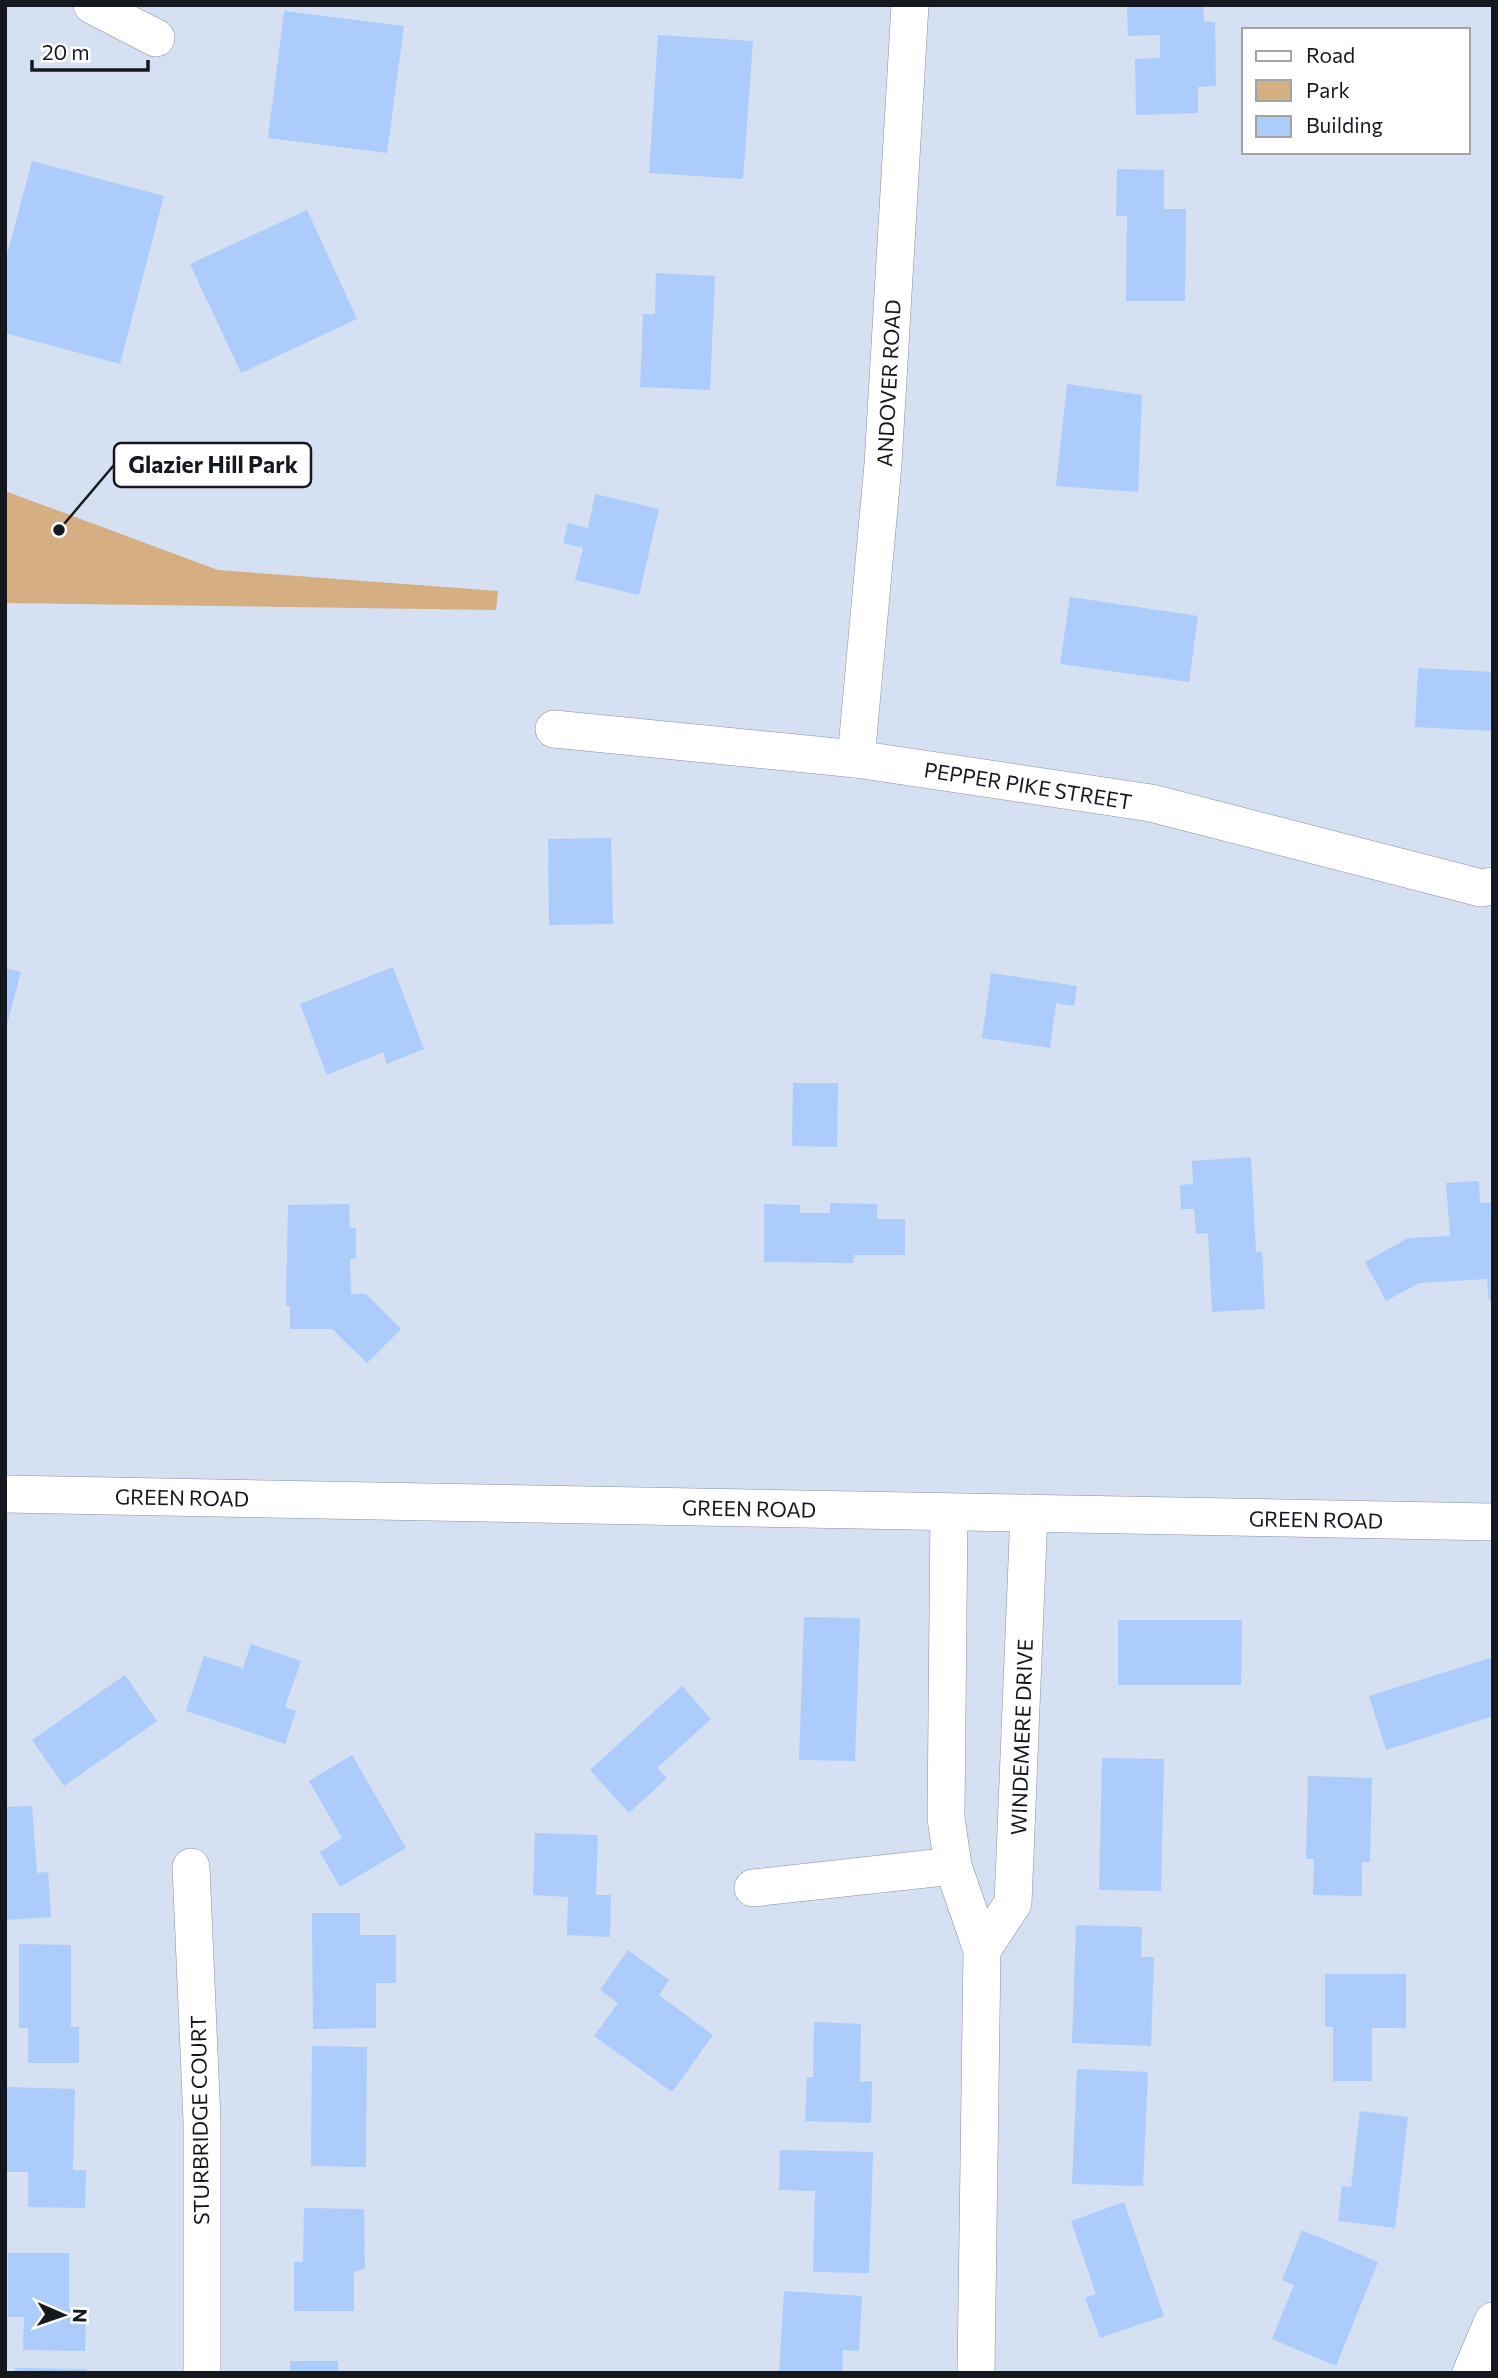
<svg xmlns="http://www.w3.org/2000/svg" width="1498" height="2378" font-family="Commissioner,sans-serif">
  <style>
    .green { fill: #d5ae82 }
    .building { fill: #acccfc }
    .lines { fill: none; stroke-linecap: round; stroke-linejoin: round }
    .minor-casing { stroke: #8690a1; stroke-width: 38 }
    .minor { stroke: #fff; stroke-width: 37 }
    .labels { text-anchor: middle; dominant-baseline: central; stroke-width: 5; stroke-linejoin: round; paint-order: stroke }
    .street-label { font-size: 21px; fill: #15191f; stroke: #fff }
    .leader { fill: none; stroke: #15191f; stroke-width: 2.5 }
    .callout-dot { fill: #15191f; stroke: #fff; stroke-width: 2.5 }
    .callout { fill: #fff; stroke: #15191f; stroke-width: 2.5 }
    .callout-label { font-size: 23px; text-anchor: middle; font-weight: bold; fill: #15191f }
  </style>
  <rect width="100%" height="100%" fill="#d5e0f2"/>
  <polygon class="green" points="5,491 218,570 498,591 496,610 5,603"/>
  <g class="building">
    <polygon points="1127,5 1203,5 1204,22 1215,22 1216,86 1198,87 1198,113 1136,115 1135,59 1160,58 1160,35 1128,36"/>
    <polygon points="284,11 404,26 387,153 268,138"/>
    <polygon points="658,35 753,41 743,179 649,173"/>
    <polygon points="32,161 164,196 120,364 5,333 5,263"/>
    <polygon points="1117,169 1164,170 1164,209 1186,209 1185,301 1126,301 1127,216 1116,216"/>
    <polygon points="307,210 357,319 241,373 190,264"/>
    <polygon points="656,273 715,276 710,390 640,387 643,314 655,314"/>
    <polygon points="1067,384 1142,395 1138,492 1056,486"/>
    <polygon points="595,494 659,509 639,595 575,580 583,548 563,543 568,523 588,528"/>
    <polygon points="1070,597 1198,616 1189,682 1060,664"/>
    <polygon points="1418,668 1493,672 1493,731 1415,727"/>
    <polygon points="611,838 613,924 549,925 548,839"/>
    <polygon points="393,967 424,1049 387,1064 383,1052 327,1075 300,1004"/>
    <polygon points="5,968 21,972 6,1028 5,1028"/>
    <polygon points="991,973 1077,986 1074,1006 1056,1003 1050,1048 982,1038"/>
    <polygon points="793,1083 838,1083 837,1147 792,1146"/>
    <polygon points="1251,1157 1256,1252 1262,1252 1265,1309 1212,1312 1208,1233 1196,1234 1194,1209 1181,1209 1180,1185 1193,1184 1192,1161"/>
    <polygon points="1479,1181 1480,1203 1493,1202 1493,1301 1489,1301 1487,1279 1419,1283 1386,1301 1365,1262 1408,1238 1450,1236 1446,1183"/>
    <polygon points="830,1203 877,1204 877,1219 905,1219 905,1255 854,1255 853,1263 764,1262 764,1204 800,1205 800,1213 830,1213"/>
    <polygon points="349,1204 350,1228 356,1228 356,1259 350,1259 351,1294 366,1294 401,1329 367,1363 332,1329 290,1329 290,1306 286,1306 288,1205"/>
    <polygon points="804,1617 860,1618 855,1761 799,1760"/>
    <polygon points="1118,1620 1242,1620 1241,1685 1118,1685"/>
    <polygon points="251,1644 301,1661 285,1707 296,1711 285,1744 186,1711 204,1656 243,1668"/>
    <polygon points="1490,1658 1493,1668 1493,1716 1386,1750 1369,1696"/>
    <polygon points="125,1675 157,1721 64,1786 32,1740"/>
    <polygon points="682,1686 711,1719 657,1768 667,1778 629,1813 590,1770"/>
    <polygon points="352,1755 406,1848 340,1887 320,1852 342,1838 309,1781"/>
    <polygon points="1102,1758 1164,1759 1161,1891 1099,1890"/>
    <polygon points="1308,1776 1372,1778 1370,1862 1362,1862 1362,1896 1313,1895 1314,1859 1306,1859"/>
    <polygon points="32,1806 37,1873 48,1872 51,1917 5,1920 5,1807"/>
    <polygon points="535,1833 598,1835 596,1895 611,1895 610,1937 567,1935 568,1897 533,1895"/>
    <polygon points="312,1913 360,1913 360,1935 396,1935 396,1983 376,1983 376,2028 313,2029"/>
    <polygon points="1076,1925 1142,1927 1141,1957 1154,1957 1151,2046 1072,2043"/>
    <polygon points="19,1944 71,1945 71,2027 79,2027 79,2063 28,2063 28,2028 19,2028"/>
    <polygon points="628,1950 669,1980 659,1995 713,2035 672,2092 594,2036 618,2003 600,1990"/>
    <polygon points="1325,1974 1406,1974 1406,2028 1372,2028 1372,2081 1333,2081 1333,2027 1325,2027"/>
    <polygon points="814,2022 861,2024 860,2082 872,2081 871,2123 805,2121 807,2077 813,2077"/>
    <polygon points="312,2046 367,2047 366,2167 311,2166"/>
    <polygon points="1077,2069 1148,2072 1143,2186 1072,2184"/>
    <polygon points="5,2087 75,2089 73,2170 86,2170 85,2208 28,2207 28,2172 5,2172"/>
    <polygon points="1360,2111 1408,2117 1395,2228 1338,2221 1342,2186 1351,2187"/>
    <polygon points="780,2150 873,2152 869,2273 813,2272 815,2191 779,2190"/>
    <polygon points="1124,2202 1164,2316 1100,2338 1085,2298 1096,2294 1071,2221"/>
    <polygon points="304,2208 364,2209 365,2269 354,2272 354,2311 294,2311 294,2262 303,2262"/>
    <polygon points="1302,2230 1378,2262 1336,2366 1272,2339 1294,2285 1282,2280"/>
    <polygon points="8,2253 69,2253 69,2308 86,2308 85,2351 23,2350 24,2317 8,2317"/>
    <polygon points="784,2291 862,2296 859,2351 843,2350 842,2373 779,2373"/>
    <rect x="290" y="2361" width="48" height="12"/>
    <polygon points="15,2368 87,2369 87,2373 15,2373"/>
  </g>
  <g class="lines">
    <g class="minor-casing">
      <g id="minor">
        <polyline points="92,5 156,38"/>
        <polyline points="554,729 856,759 1151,803 1481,888 1493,886"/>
        <polyline points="856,759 883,464 910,5"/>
        <polyline points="5,1494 1493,1522"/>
        <polyline points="949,1512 946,1818 953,1866 982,1950 976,2373"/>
        <polyline points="191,1867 202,2121 202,2373"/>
        <polyline points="753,1888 953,1866"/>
        <polyline points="982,1950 1013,1903 1029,1513"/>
        <polyline points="1471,2373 1493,2321"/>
      </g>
    </g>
    <use href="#minor" class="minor"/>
  </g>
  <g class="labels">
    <g class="street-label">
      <text transform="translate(888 383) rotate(-87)">ANDOVER ROAD</text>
      <text transform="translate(1028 785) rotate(9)">PEPPER PIKE STREET</text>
      <text transform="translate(182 1497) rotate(1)">GREEN ROAD</text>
      <text transform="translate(749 1508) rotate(1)">GREEN ROAD</text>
      <text transform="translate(1316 1519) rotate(1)">GREEN ROAD</text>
      <text transform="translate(1021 1737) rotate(-88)">WINDEMERE DRIVE</text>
      <text transform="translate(199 2120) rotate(-91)">STURBRIDGE COURT</text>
    </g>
  </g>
  <path class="leader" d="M59 530L114 465"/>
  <circle class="callout-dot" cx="59" cy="530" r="7"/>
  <rect class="callout" x="114" y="443" width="197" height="44" rx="7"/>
  <g class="callout-label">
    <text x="213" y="473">Glazier Hill Park</text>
  </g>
  <rect width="1498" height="2378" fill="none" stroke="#15191f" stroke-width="14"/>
  <rect x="1242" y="28" width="228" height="126" fill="#ffffff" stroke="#a1a3a5" stroke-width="2"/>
  <rect x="1256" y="51" width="35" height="10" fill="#ffffff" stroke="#a1a3a5" stroke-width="2"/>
  <text x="1306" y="63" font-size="21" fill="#15191f">Road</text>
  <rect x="1256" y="80" width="35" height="21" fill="#d5ae82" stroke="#a1a3a5" stroke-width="2"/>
  <text x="1306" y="98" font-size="21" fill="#15191f">Park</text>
  <rect x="1256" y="116" width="35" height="21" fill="#acccfc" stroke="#a1a3a5" stroke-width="2"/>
  <text x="1306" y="133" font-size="21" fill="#15191f">Building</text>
  <g transform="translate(63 2315) rotate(92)" stroke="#ffffff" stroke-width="5" paint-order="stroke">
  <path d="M0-5L12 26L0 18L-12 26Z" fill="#15191f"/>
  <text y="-10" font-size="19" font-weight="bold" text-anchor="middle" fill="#15191f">N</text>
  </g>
  <path d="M32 60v10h116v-10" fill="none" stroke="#15191f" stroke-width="3.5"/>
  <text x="42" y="60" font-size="21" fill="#15191f" stroke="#ffffff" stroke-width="5" paint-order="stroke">20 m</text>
</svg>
